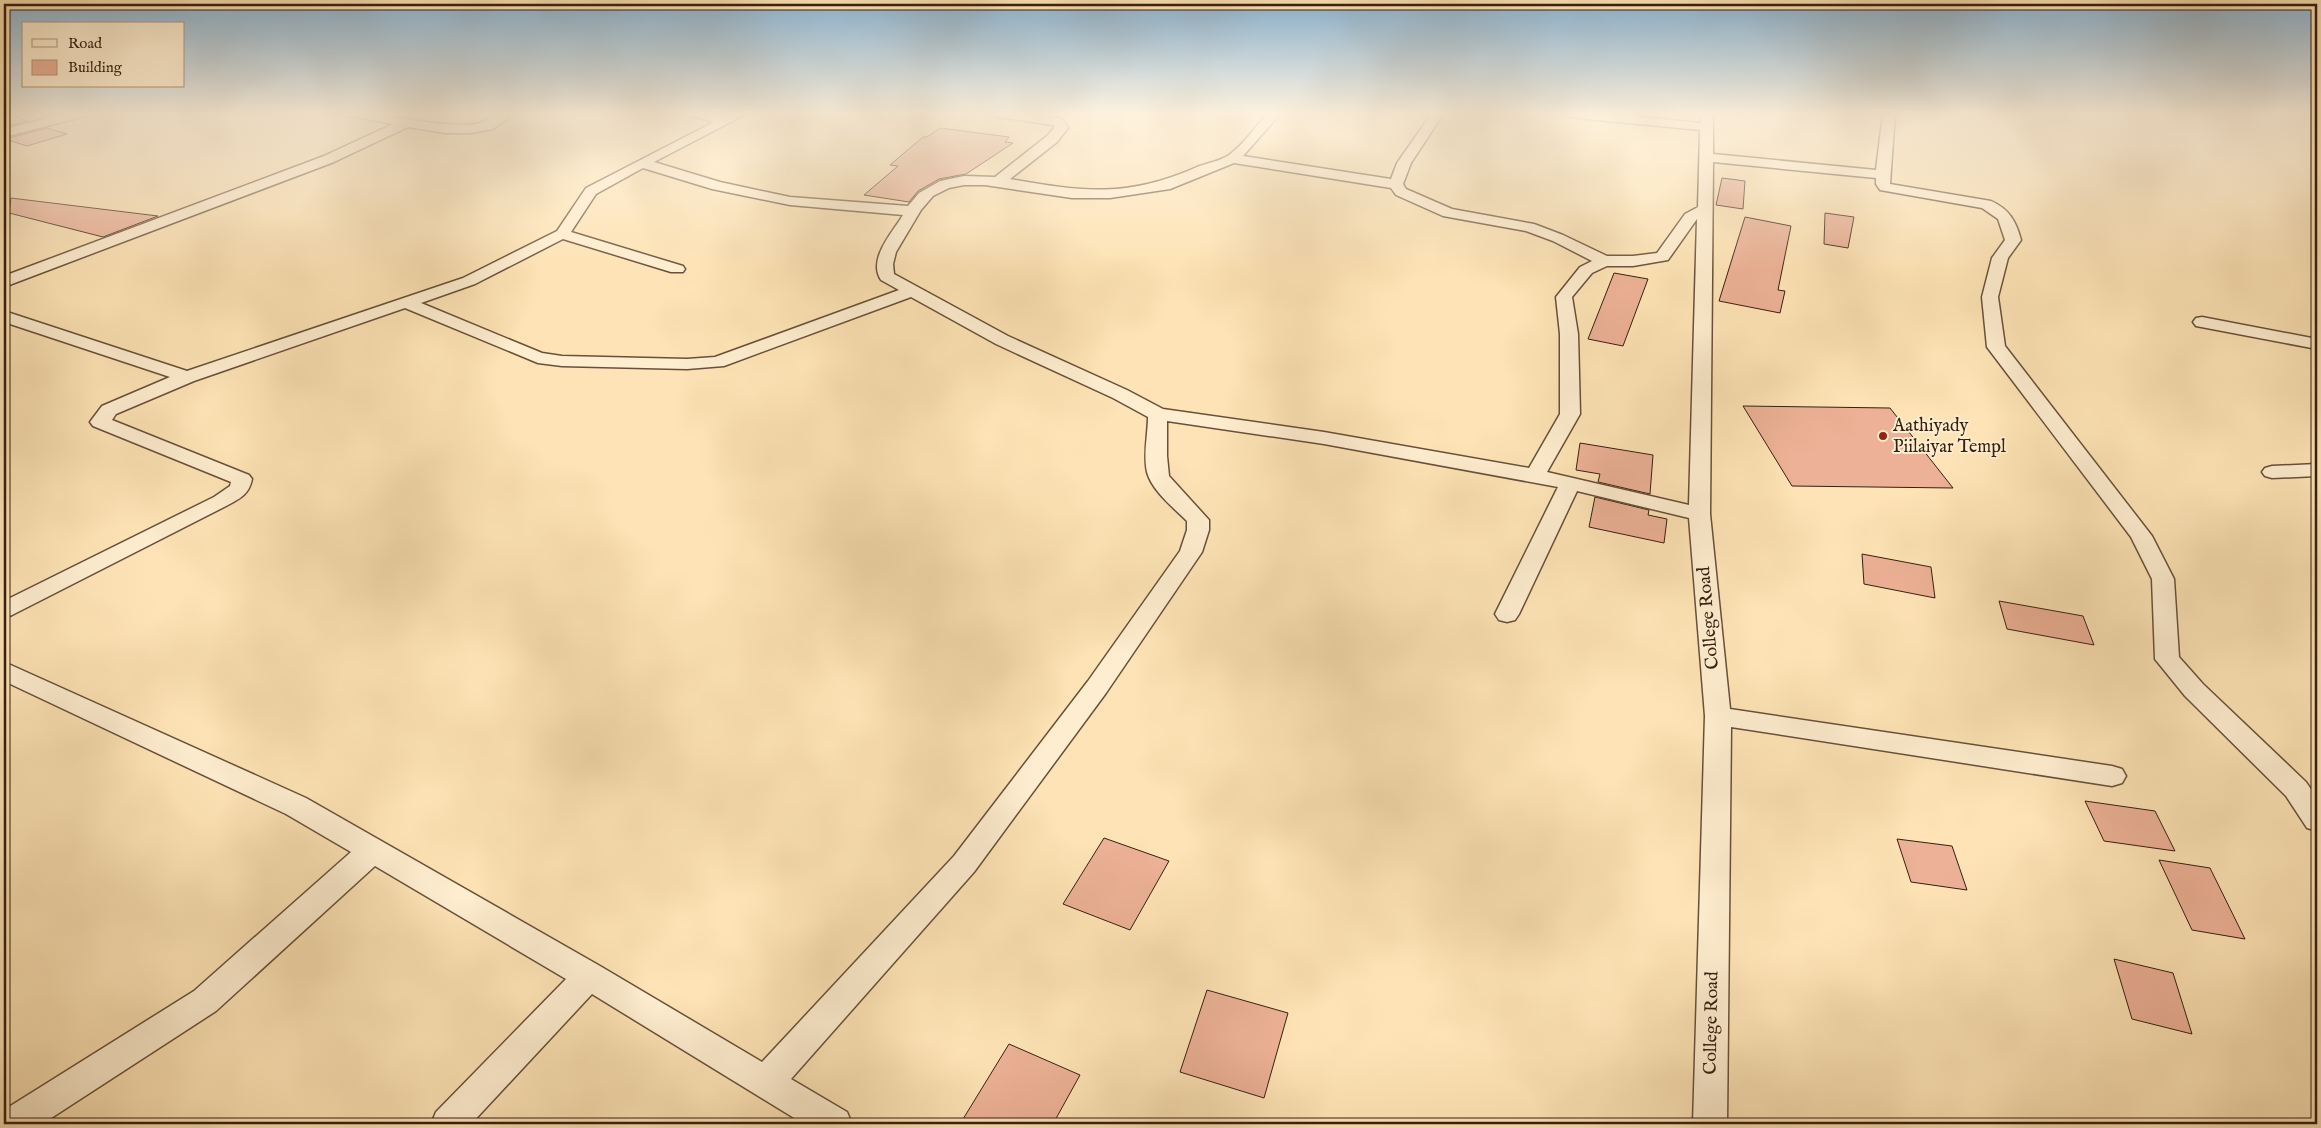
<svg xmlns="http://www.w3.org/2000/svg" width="2321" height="1128" font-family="'IM FELL English',serif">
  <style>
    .building { fill: #ecb196; stroke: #371f10 }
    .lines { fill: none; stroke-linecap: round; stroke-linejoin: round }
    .street-casing { stroke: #685039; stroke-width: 3 }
    .street { fill: #feedcf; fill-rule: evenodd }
    .poi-dot { fill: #8f2418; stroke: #feedcf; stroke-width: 2 }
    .labels { text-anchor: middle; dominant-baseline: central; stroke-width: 4; stroke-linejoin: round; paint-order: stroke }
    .poi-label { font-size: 18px; fill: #371f10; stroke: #feedcf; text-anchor: start }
    .street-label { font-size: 18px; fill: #371f10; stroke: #feedcf }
  </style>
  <rect width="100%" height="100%" fill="#fde3b5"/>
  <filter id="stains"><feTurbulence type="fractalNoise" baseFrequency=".004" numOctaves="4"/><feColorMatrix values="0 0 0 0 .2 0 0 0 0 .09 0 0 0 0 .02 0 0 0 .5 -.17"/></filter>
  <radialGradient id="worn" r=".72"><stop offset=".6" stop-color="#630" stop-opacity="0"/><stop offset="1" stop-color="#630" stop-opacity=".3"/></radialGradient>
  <g class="building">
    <polygon points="4,113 28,121 4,127"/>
    <polygon points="47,128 67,134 27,146 5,139"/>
    <polygon points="940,128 1009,137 1005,142 1013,143 966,174 939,179 918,191 909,202 864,195 898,166 890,165 923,137 927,137"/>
    <polygon points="1722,178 1745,181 1743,209 1716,205"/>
    <polygon points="11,198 158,216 103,237 9,213"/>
    <polygon points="1825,213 1854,217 1848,248 1824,244"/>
    <polygon points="1745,217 1791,226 1778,290 1785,291 1780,313 1719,301"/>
    <polygon points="1614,273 1648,279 1623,346 1588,339"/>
    <polygon points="1743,406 1890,408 1953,488 1792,486"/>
    <polygon points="1580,443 1653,455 1650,494 1598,482 1600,474 1576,470"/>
    <polygon points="1595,497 1649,510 1648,515 1667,519 1664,543 1589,527"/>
    <polygon points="1862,554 1931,567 1935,598 1864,584"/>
    <polygon points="1999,601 2083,616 2094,645 2007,629"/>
    <polygon points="2085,801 2155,811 2175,851 2104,841"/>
    <polygon points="1104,838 1169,861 1130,930 1063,904"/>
    <polygon points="1897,839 1952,846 1967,890 1911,882"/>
    <polygon points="2159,860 2210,868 2245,939 2192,930"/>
    <polygon points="2114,959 2173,973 2192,1034 2132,1019"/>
    <polygon points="1207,990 1288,1013 1264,1098 1180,1072"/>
    <polygon points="1009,1044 1080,1075 1053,1124 960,1124"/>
  </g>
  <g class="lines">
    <g class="street-casing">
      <g id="street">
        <polygon points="68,113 88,113 86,116 4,137 4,129"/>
        <path d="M347 113C387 113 425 125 465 125 486 125 485 118 500 113 504 112 511 113 515 113L493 129 472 133H445L408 127 334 162 4 287V276L324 156 393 124 349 116Z"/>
        <path d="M691 113H710L724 117 732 113H748L654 162 720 182 790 197 908 206 919 193 940 181 964 176 995 177 1047 136 1054 128 1053 125 998 117 992 113H1022L1057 118 1062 119 1068 128 1057 142 1010 179C1083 192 1127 198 1197 167 1207 163 1221 161 1229 155 1244 144 1256 126 1268 113H1281L1243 156 1391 179 1397 163 1432 113H1444L1411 163 1403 184 1406 189 1452 209 1534 224 1563 235 1607 256H1633L1657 253 1685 214 1698 207 1700 130 1567 117 1561 113H1603L1700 123 1701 113H1713V154L1876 170 1883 113H1895L1890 184 1991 201C2009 209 2016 221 2021 240L2008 258 1998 297 2005 346 2152 536 2174 579 2179 657 2203 684 2306 782 2317 798V831L2307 828 2286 796 2185 696 2155 659 2152 579 2131 537 1987 347 1982 297 1992 258 2005 240 1998 219 1982 208 1880 190 1876 184V178L1713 162 1710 514 1730 709 2112 766 2122 769 2126 776 2122 783 2112 786 1731 727 1727 1124H1693L1705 716 1689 518 1577 491 1519 614 1515 620 1507 622 1499 620 1495 614 1558 487 1324 444 1167 421V456L1169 476 1209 520V530L1202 552 1106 693 974 872 791 1079 847 1112 852 1124H804L592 994 471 1124H431L436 1112 566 979 375 866 216 1011 42 1124H4V1110L194 991 351 852 286 814 4 681V662L306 798 600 966 762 1062 954 856 1088 681 1180 551 1187 530V521C1174 508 1152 491 1147 472 1143 455 1148 434 1148 417L1113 398 996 344 911 297 724 366 687 369 562 366 538 363 405 308 194 381 116 414 112 420 249 475 252 479C249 494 241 498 228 505L12 615 4 618V601L214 497 230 486 231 482 93 426 90 422 102 406 170 377 4 322V311L187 371 463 278 557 231 586 188 714 122 693 116ZM1234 163 1391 188 1396 195 1443 216 1526 231 1553 241 1592 261 1580 267 1556 297 1560 334V414L1529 468 1324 432 1163 409 1127 390 1008 336 894 274 893 264 896 252 921 210 933 196 949 188 964 185H985L1072 198H1110L1170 189ZM643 168 712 189 790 205 903 215C893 232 867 259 881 280L899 290 715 357 687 359 562 356 542 353 421 303 475 284 563 239 671 272H683L685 269 683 266 571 232 596 194ZM1697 219 1689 505 1547 472 1580 414 1578 334 1572 297 1592 273 1607 266H1633L1668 260Z"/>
        <polygon points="2202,317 2317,339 2317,349 2196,326 2193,322 2196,318"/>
        <polygon points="2317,464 2317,476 2272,478 2265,476 2262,472 2265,468 2272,466"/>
      </g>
    </g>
    <use href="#street" class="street"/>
  </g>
  <linearGradient id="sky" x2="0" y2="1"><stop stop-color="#8db7d6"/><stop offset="0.42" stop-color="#fef2de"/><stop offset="1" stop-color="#fef2de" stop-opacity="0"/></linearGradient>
  <rect width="2321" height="271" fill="url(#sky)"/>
  <circle class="poi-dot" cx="1883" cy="436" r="5"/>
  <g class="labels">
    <g class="poi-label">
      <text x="1893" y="426">Aathiyady<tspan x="1893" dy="21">Piilaiyar Templ</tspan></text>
    </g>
    <g class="street-label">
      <text transform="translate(1709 618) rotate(-95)">College Road</text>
      <text transform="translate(1712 1023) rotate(-89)">College Road</text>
    </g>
  </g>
  <rect width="2321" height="1128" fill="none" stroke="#fde3b5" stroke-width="20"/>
  <rect x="5" y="5" width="2311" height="1118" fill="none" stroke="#371f10" stroke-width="2.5"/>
  <rect x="10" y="10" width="2301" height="1108" fill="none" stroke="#371f10"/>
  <rect x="22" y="22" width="162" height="65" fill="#feedcf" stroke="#ae9b83"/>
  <rect x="32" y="39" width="25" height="8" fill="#feedcf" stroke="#ae9b83"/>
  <text x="68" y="48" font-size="15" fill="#371f10">Road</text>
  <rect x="32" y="60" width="25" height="15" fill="#ecb196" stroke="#ae9b83"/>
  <text x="68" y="72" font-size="15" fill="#371f10">Building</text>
  <rect width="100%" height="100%" filter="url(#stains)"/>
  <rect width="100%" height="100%" fill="url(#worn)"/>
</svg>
